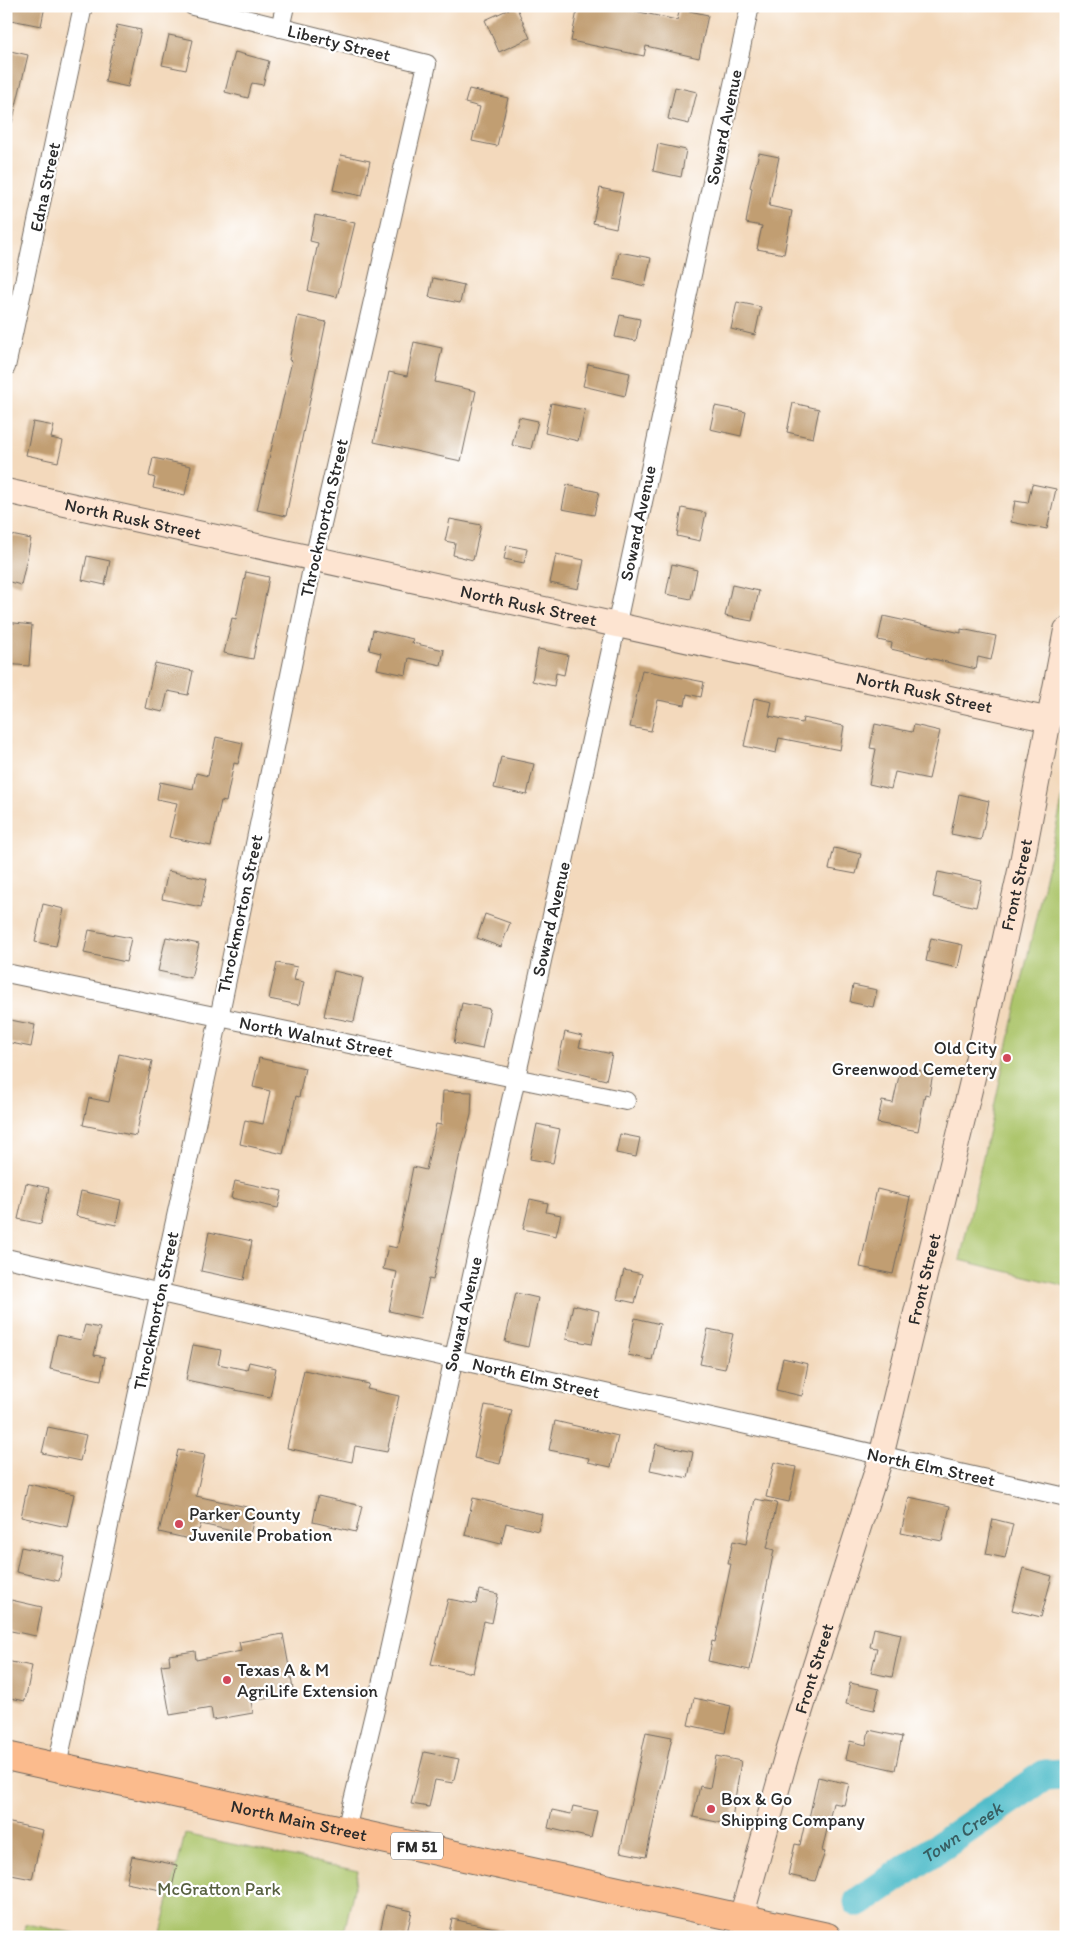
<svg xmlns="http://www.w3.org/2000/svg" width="1072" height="1943" font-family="Itim,sans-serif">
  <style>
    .green { fill: #acc56b; stroke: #6c784b }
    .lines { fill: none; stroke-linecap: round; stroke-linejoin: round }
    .river { stroke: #4fbcc9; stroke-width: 31 }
    .building { fill: #c19e72 }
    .street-casing { stroke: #71685e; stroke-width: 20 }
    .secondary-casing { stroke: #71685e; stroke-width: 26 }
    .primary-casing { stroke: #71685e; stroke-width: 30 }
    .street { stroke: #fff; stroke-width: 18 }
    .secondary { stroke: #fde4d1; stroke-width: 24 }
    .primary { stroke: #fbbb8d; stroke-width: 28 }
    .poi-dot { fill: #d1495b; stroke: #fff; stroke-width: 2 }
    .labels { text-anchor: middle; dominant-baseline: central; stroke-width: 4.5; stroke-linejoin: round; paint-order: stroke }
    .shield { fill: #fff; stroke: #6b6b6b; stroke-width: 1 }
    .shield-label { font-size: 16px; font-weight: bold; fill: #2b2b2b }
    .street-label { font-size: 18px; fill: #2b2b2b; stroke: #fff }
    .poi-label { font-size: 18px; fill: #2b2b2b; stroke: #fff; text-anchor: start }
    .park-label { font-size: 18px; fill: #586141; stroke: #fff }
    .water-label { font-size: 19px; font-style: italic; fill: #385e62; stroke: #fff }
  </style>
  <rect width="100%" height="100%" fill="#fff"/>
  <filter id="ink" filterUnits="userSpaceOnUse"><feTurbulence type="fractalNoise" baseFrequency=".02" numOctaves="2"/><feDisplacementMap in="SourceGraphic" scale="10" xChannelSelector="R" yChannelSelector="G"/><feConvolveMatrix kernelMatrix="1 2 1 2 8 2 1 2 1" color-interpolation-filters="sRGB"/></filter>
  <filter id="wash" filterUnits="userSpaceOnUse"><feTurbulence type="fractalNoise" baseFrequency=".0096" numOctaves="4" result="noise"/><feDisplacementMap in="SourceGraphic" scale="20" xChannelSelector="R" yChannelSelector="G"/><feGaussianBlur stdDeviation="1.12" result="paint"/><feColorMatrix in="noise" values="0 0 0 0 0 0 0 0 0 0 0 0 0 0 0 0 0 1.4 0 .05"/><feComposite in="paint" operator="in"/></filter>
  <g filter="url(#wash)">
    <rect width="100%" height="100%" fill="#f3d9bc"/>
    <g class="green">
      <polygon points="1066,783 1066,1286 960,1260"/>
      <polygon points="185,1834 358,1871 343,1937 160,1937"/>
      <polygon points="26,1924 94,1937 23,1937"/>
    </g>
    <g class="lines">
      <path class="river" id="s1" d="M859 1902 1045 1775 1066 1774"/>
    </g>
    <g id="blocks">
      <g class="building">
        <polygon points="6,6 45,6 41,26 6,19"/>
        <polygon points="516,6 530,38 499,52 485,20"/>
        <polygon points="578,6 611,6 677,20 680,9 708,15 699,58 646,46 644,56 571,41"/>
        <polygon points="117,25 141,30 128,87 105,82"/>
        <polygon points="169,35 193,40 186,70 162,65"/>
        <polygon points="6,50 28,55 12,123 6,122"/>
        <polygon points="235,52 269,61 263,85 252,83 248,98 225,92"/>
        <polygon points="675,87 697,92 689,124 668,119"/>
        <polygon points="469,89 508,98 497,146 472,141 480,107 465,103"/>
        <polygon points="658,144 686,150 681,177 653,171"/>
        <polygon points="759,153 779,157 769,206 792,211 784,254 757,249 762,226 746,223 752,188 750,187"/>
        <polygon points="341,155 370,161 362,196 333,190"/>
        <polygon points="600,188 623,193 616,228 593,223"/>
        <polygon points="315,215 355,223 337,297 308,291 318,243 310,241"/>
        <polygon points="619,252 651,258 645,286 614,279"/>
        <polygon points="433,278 464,285 460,303 429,297"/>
        <polygon points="737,302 761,307 755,335 731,329"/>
        <polygon points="620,315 640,319 636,341 615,337"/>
        <polygon points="298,316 326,322 286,516 257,510 292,361 289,360"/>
        <polygon points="414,342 442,348 435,382 476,391 461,461 374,442 389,372 407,376"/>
        <polygon points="588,364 630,373 625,396 583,386"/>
        <polygon points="551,403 585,410 578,441 545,433"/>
        <polygon points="793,403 819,409 813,438 787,432"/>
        <polygon points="715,406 746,412 741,436 710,429"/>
        <polygon points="519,417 538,421 531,449 512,445"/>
        <polygon points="33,422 54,426 51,438 63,441 58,462 26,455"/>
        <polygon points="153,458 191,466 185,495 153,488 155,478 149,476"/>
        <polygon points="1032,484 1056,489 1047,529 1011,522 1015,501 1028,503"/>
        <polygon points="567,485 599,492 594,515 562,509"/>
        <polygon points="682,508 706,513 700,541 677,536"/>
        <polygon points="450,519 481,525 473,560 453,555 455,543 445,541"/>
        <polygon points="6,534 31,539 21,585 6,581"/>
        <polygon points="507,545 527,549 524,563 504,559"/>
        <polygon points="556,554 584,560 578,589 550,583"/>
        <polygon points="87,556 110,561 105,585 82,580"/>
        <polygon points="672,564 697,570 691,599 666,594"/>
        <polygon points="246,572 269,577 253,659 224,653 232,618 236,619"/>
        <polygon points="732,585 759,591 752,621 725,616"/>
        <polygon points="883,616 961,633 961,629 996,636 991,660 978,657 976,669 891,649 892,643 878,640"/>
        <polygon points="6,622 32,625 29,666 6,664"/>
        <polygon points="373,630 413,639 412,643 444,650 441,665 409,658 406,675 377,669 381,653 369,650"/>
        <polygon points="538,649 568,655 564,675 556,673 554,686 532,681"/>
        <polygon points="155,663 193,671 188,695 168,691 163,712 145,708"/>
        <polygon points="642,670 704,682 701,697 687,694 685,705 658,700 651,731 630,727"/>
        <polygon points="754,698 772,702 769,716 802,723 803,718 844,726 840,750 779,738 776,753 744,746"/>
        <polygon points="875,724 912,732 914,725 940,731 929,779 895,772 891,789 869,784 876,749 870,748"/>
        <polygon points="216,737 243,743 238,764 234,763 226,802 221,801 211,846 169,837 177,803 157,799 160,782 193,789 196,773 208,776"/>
        <polygon points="501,757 534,764 527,795 494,788"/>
        <polygon points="959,794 989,801 981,840 951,834"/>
        <polygon points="834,848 861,854 856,874 829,869"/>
        <polygon points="168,871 207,879 201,907 162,899"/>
        <polygon points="938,872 982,881 976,907 933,897"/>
        <polygon points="43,904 64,909 56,946 35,942"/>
        <polygon points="485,914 510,923 501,947 477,938"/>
        <polygon points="89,930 131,938 126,962 84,953"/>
        <polygon points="166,937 199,944 191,978 158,971"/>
        <polygon points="931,938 963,945 958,968 926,961"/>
        <polygon points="277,963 297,967 294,980 304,982 299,1005 269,999"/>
        <polygon points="334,971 363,978 354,1022 324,1016"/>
        <polygon points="853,985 877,990 873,1007 850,1002"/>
        <polygon points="462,1003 490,1009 482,1049 454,1043"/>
        <polygon points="6,1019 35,1025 31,1047 6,1042"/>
        <polygon points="565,1032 582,1036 579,1047 612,1054 606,1080 557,1068"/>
        <polygon points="119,1054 152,1061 136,1136 83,1125 89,1098 109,1102"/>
        <polygon points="259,1058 305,1068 299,1097 296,1096 283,1154 240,1144 245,1120 263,1124 270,1091 253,1087"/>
        <polygon points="901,1067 933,1073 929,1095 925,1094 918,1131 877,1123 882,1101 893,1103"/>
        <polygon points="443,1091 472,1092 471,1115 461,1153 460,1153 433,1280 429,1279 420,1318 389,1311 397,1272 383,1269 388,1246 397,1248 413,1167 426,1170 436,1124 441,1125"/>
        <polygon points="537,1124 560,1129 553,1163 530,1159"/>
        <polygon points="620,1134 640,1138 636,1157 616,1153"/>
        <polygon points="235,1181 282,1191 278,1208 231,1198"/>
        <polygon points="26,1183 49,1188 41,1224 18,1219"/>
        <polygon points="877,1189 910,1197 893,1274 860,1267"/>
        <polygon points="81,1191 121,1200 116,1225 76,1216"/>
        <polygon points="530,1199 548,1203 546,1212 561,1215 556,1236 523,1229"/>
        <polygon points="209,1232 252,1241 244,1280 201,1271"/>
        <polygon points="624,1270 642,1274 635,1303 617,1299"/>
        <polygon points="516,1293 538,1298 528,1347 505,1342"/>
        <polygon points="573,1305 599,1311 592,1344 566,1339"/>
        <polygon points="635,1318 660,1324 652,1360 628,1355"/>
        <polygon points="85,1325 100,1328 94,1355 105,1357 101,1380 50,1369 57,1335 81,1340"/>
        <polygon points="708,1329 733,1334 725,1369 700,1364"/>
        <polygon points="193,1345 221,1350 218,1364 247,1370 249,1362 276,1368 270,1397 186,1380"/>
        <polygon points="783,1358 808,1364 802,1396 776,1390"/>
        <polygon points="304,1370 369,1384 367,1389 399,1396 387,1452 355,1446 352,1462 287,1448"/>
        <polygon points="485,1405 512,1410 500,1464 474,1458"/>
        <polygon points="555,1421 618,1436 611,1467 588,1462 589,1458 549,1450"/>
        <polygon points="48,1427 86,1435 80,1461 42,1453"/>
        <polygon points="656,1444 693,1452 688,1478 650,1470"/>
        <polygon points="178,1450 205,1455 196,1496 256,1509 250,1535 201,1524 199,1530 196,1530 194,1540 159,1532"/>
        <polygon points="774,1462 796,1467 789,1502 766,1497"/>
        <polygon points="28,1484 74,1494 67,1527 21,1517"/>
        <polygon points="318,1496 362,1506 356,1532 313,1522"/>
        <polygon points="909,1497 950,1506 942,1541 901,1533"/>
        <polygon points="473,1498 542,1514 538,1531 506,1523 501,1544 465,1535"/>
        <polygon points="755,1499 777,1503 767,1548 774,1550 750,1670 708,1661 712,1641 715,1642 731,1564 728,1564 733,1541 746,1544"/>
        <polygon points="993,1519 1013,1524 1005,1558 986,1554"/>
        <polygon points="21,1547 64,1556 59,1581 16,1572"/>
        <polygon points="1023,1568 1052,1576 1041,1617 1012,1610"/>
        <polygon points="479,1590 498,1594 492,1623 484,1621 473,1673 431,1664 448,1599 476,1604"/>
        <polygon points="11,1600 42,1607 36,1636 6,1630"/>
        <polygon points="874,1628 901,1634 892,1677 871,1673 877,1648 870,1647"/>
        <polygon points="283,1634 294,1694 251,1701 253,1713 213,1720 211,1708 170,1715 161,1665 170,1664 169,1655 195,1651 196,1660 241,1651 239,1642"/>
        <polygon points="6,1661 32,1666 25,1701 6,1697"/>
        <polygon points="850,1683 879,1689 874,1710 846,1704"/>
        <polygon points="694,1698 731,1706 725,1733 688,1725"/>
        <polygon points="869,1730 902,1737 895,1770 846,1759 850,1741 866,1745"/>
        <polygon points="646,1732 672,1737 646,1857 620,1852"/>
        <polygon points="424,1752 459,1759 453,1783 435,1780 429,1807 411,1804"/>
        <polygon points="716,1756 741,1761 731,1825 693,1817 700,1786 710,1788"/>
        <polygon points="818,1777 849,1784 844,1805 833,1803 822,1851 825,1852 815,1881 788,1875 795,1844 800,1845 806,1818 809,1818"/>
        <polygon points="573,1806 597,1811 591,1838 548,1828 552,1810 571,1814"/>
        <polygon points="6,1822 43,1830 32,1879 6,1874"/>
        <polygon points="132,1856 177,1865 171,1892 126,1883"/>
        <polygon points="386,1905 412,1911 406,1937 379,1937"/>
        <polygon points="452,1919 504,1930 503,1937 448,1937"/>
      </g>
    </g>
  </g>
  <g filter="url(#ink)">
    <use href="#blocks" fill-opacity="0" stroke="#71685e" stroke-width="1"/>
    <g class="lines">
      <g class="street-casing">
        <g id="street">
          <polyline points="280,28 285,6"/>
          <polyline points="6,367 83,6"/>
          <polyline points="6,973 626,1101"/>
          <polyline points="6,1258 1066,1497"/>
          <polyline points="57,1766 219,1018 314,559 427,64 193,6"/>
          <polyline points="346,1830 386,1664 616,627 750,6"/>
        </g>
      </g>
      <g class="secondary-casing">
        <g id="secondary">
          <path id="s2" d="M6 491 1050 720"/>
          <path id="s3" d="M741 1918 787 1754 881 1457 983 1036 1022 862 1066 630"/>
        </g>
      </g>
      <g class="primary-casing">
        <g id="primary">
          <path id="s4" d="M6 1756 827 1937"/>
        </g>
      </g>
      <use href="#street" class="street"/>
      <use href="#secondary" class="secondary"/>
      <use href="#primary" class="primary"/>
    </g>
  </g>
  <g class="poi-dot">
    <circle cx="1007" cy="1058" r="5"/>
    <circle cx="179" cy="1524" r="5"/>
    <circle cx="227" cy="1680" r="5"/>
    <circle cx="711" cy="1809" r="5"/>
  </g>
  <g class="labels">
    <rect class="shield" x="391" y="1832.5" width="52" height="27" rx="4"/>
    <g class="shield-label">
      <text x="417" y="1846">FM 51</text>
    </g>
    <g class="street-label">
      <text transform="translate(339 43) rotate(14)">Liberty Street</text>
      <text transform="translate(724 127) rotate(-78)">Soward Avenue</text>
      <text transform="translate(45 187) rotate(-78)">Edna Street</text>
      <text transform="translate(324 518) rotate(-77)">Throckmorton Street</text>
      <text stroke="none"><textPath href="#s2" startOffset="130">North Rusk Street</textPath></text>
      <text transform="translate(638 523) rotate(-78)">Soward Avenue</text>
      <text stroke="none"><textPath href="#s2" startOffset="535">North Rusk Street</textPath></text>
      <text stroke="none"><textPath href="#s2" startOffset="940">North Rusk Street</textPath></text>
      <text stroke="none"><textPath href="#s3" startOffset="1070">Front Street</textPath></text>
      <text transform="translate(240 914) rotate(-78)">Throckmorton Street</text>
      <text transform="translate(551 919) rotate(-77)">Soward Avenue</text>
      <text transform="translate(316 1037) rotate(11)">North Walnut Street</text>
      <text stroke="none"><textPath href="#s3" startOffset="665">Front Street</textPath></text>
      <text transform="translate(156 1311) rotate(-78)">Throckmorton Street</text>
      <text transform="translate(463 1314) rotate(-77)">Soward Avenue</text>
      <text transform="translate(536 1378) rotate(13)">North Elm Street</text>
      <text transform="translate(931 1467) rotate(12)">North Elm Street</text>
      <text stroke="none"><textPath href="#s3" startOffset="260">Front Street</textPath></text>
      <text stroke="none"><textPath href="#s4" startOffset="300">North Main Street</textPath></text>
    </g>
    <g class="poi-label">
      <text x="997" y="1048" text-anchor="end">Old City<tspan x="997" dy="21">Greenwood Cemetery</tspan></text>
      <text x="189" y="1514">Parker County<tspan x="189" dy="21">Juvenile Probation</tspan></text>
      <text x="237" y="1670">Texas A &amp; M<tspan x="237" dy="21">AgriLife Extension</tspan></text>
      <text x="721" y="1799">Box &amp; Go<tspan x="721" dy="21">Shipping Company</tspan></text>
    </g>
    <g class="park-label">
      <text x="219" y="1889">McGratton Park</text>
    </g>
    <g class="water-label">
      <text stroke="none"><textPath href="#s1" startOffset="124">Town Creek</textPath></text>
    </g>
  </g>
  <rect width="1072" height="1943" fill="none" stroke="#fff" stroke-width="25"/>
</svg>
